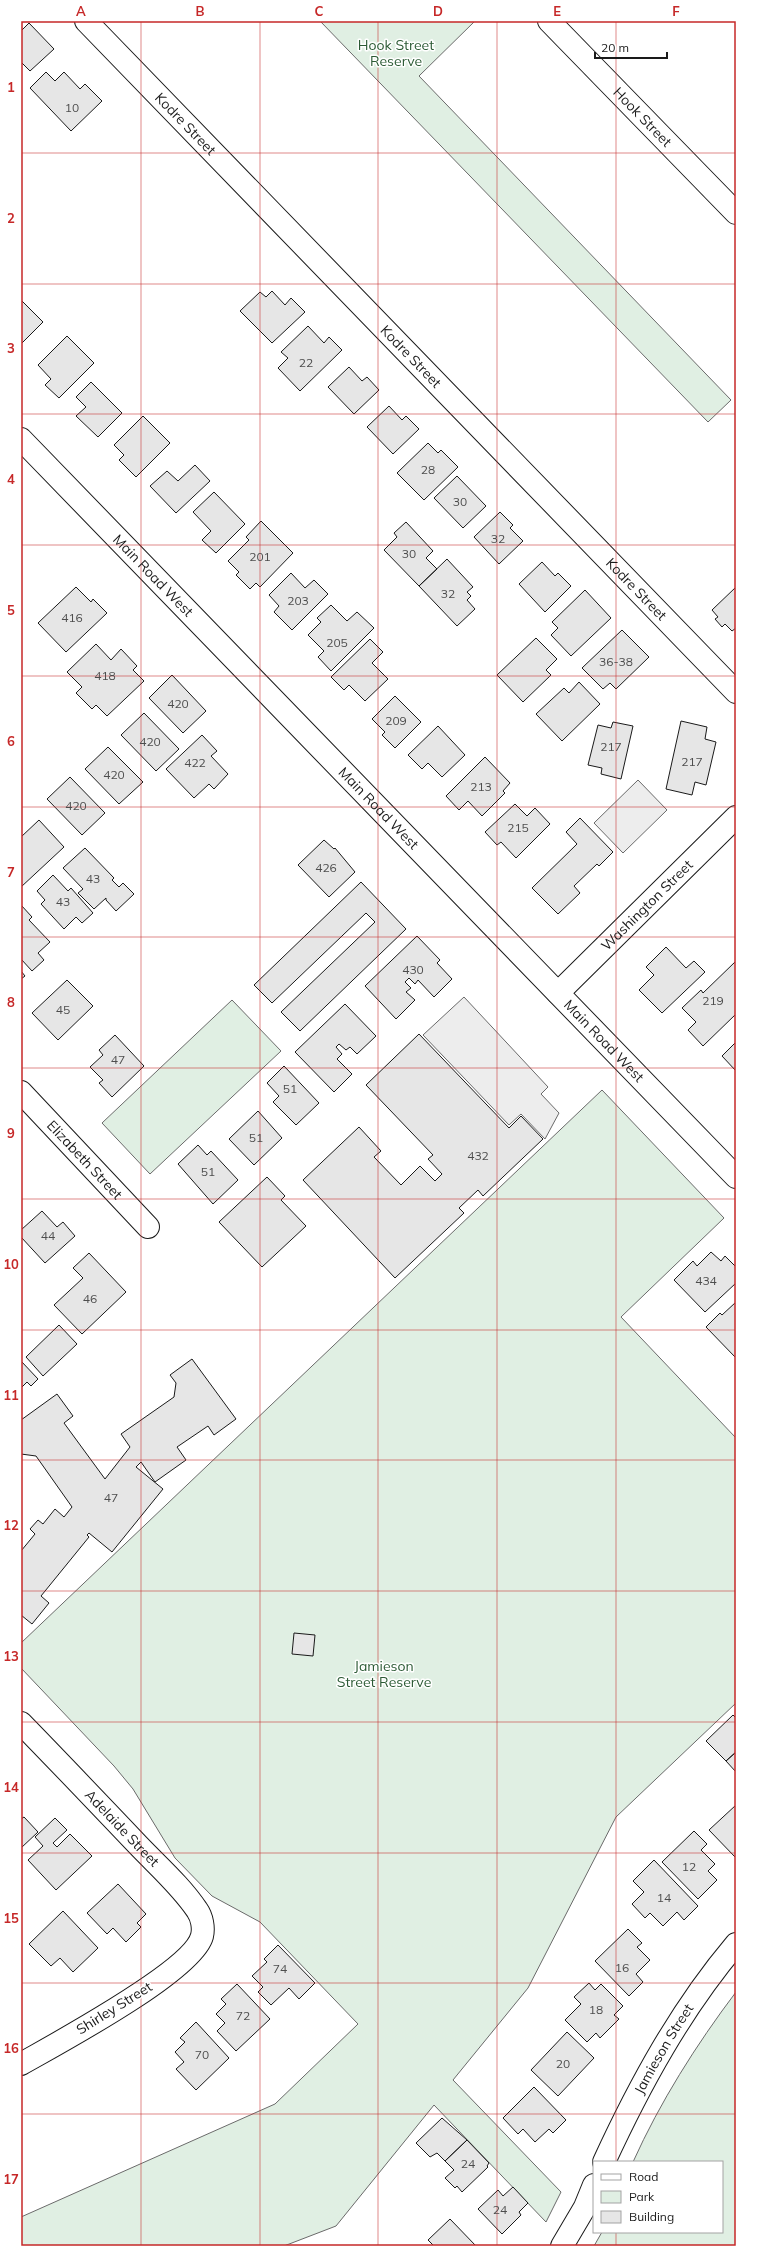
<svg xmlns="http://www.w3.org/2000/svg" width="757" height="2267" viewBox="0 0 757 2267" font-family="Mulish,sans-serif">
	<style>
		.green { fill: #e0efe3; stroke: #6a6a6a }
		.parking { fill: #ededed; stroke: #6a6a6a }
		.building { fill: #e6e6e6; stroke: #1a1a1a }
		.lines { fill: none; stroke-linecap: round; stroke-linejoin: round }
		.minor-casing { stroke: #1a1a1a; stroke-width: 24 }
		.tertiary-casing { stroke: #1a1a1a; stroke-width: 24 }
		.secondary-casing { stroke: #1a1a1a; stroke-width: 24 }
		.minor { stroke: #fff; stroke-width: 22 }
		.tertiary { stroke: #fff; stroke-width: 22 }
		.secondary { stroke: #fff; stroke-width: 22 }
		.grid { fill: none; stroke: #c62828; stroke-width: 1; stroke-opacity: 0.55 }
		.labels { text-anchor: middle; stroke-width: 3; stroke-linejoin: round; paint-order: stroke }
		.number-label { font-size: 12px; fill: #4d4d4d }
		.park-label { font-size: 14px; fill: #2b5a34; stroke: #fff }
		.street-label { font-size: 14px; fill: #1a1a1a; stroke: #fff }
		.neatline { fill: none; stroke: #c62828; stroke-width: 1.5 }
		.grid-label { font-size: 13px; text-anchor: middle; font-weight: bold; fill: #c62828 }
	</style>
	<rect width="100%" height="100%" fill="#fff"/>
	<path class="green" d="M320,21h155l-56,55 312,324 -23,22z
		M232,1000l49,51 -131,123 -48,-51z
		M602,1090l122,128 -103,99 115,121v265l-120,114 -88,171 -75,92 108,112 -15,30 -112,-117 -98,121 -52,20h-263v-29l254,-113 83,-80 -98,-102 -48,-26 -37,-38 -42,-69 -19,-23 -93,-98v-25z
		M736,1992v254h-142l8,-14h120v-70h-89c27,-60 63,-117 103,-170z"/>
	<path class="parking" d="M638,780l29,30 -44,43 -29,-30z
		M464,997l84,90 -7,7 18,19 -14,26 -24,-25 -12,11 -86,-90z"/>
	<path class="building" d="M29,23l25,26 -24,22 -9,-9v-31z
		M46,72l9,9 9,-9 16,17 5,-5 17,17 -31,30 -41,-43z
		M272,291l13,14 6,-7 14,14 -33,31 -32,-32 20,-19 6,5z
		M21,300l22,22 -22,22z
		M308,326l16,17 5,-6 13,13 -42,41 -22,-23 10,-10 -7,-6z
		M67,336l27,27 -35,35 -14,-13 6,-6 -13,-14z
		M349,367l13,14 5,-4 12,13 -25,24 -26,-27z
		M91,382l31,31 -24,24 -22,-21 10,-9 -10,-10z
		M389,406l13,14 4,-4 13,13 -26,25 -26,-27z
		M143,416l27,27 -34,34 -17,-17 5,-5 -10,-10z
		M428,443l10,10 3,-3 17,17 -34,33 -27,-27z
		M195,465l15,16 -34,32 -26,-27 17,-15 11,10z
		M457,476l29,30 -23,22 -29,-30z
		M214,492l31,32 -29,29 -14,-13 9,-9 -18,-19z
		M500,512l13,13 -3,3 13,13 -24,23 -25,-27z
		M261,521l32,32 -33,34 -4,-4 -6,6 -14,-14 3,-3 -11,-11 21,-21 -3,-3z
		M406,522l27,29 -7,7 11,11 -18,17 -35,-36 13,-13 -3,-4z
		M447,559l26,28 -6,5 4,4 -4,4 8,9 -18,17 -38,-40z
		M542,562l13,14 3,-3 13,13 -26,26 -26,-28z
		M291,573l14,15 9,-8 14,14 -36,36 -18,-18 5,-6 -10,-11z
		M76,587l15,15 2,-3 14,14 -41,39 -28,-29z
		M736,587v41l-4,3 -7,-7 -3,3 -7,-8 3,-2 -6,-7z
		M585,590l26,28 -40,38 -20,-21 7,-7 -6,-6z
		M331,605l16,16 10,-9 17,16 -43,43 -13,-14 6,-6 -16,-16 13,-13 -4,-4z
		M622,630l27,27 -33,32 -6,-6 -7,6 -21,-21z
		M536,638l21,21 -11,11 5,5 -28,27 -26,-27z
		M370,639l13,13 -11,11 16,16 -23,22 -16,-16 -5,5 -13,-13z
		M96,644l15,16 10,-11 16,17 -4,4 11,11 -37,35 -11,-11 -4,4 -16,-16 6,-6 -15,-15z
		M172,675l34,36 -23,22 -34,-35z
		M579,682l21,22 -38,37 -26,-27 28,-26 5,5z
		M395,696l26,26 -26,26 -13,-13 3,-3 -13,-13z
		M144,713l35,36 -23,22 -35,-36z
		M681,721l26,6 -2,12 11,3 -10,43 -11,-3 -3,13 -26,-6z
		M613,722l20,4 -12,53 -20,-5 1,-6 -14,-3 10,-40 13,3z
		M438,726l27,29 -23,22 -14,-14 -6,6 -14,-14z
		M202,735l15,16 -6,5 17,18 -14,15 -5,-5 -15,14 -28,-29z
		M108,747l35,35 -24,22 -34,-35z
		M485,757l25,26 -7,8 2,2 -23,23 -14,-15 -9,9 -13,-14z
		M70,777l35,36 -23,22 -35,-36z
		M515,804l12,12 8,-8 15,16 -34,34 -15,-16 -4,3 -12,-13z
		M580,818l33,34 -14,14 -2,-2 -23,22 6,7 -22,21 -26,-26 45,-44 -11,-12z
		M39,820l25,27 -43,40v-50z
		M324,840l10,9 1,-1 20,24 -26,25 -31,-32z
		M85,848l29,30 -2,2 7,7 4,-4 11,11 -18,17 -10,-11v-2l-12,11 -16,-16 5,-4 -20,-21z
		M53,875l15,16 3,-3 22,25 -11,10 -6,-6 -12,12 -23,-25 4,-4 -8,-9z
		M361,882l45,47 -106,102 -19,-19 94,-90 -9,-9 -94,90 -18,-18z
		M21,905l11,12 -3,3 21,22 -12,11 6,7 -12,11 -11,-12z
		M417,936l23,24 -3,3 15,16 -18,18 -16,-17 -3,4 -6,-6 -4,4 6,6 -5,4 9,8 -19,19 -31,-33z
		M666,947l20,21 8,-7 11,11 -43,41 -23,-23 15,-15 -8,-8z
		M736,961v53l-33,32 -15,-16 8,-8 -14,-14 19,-18 2,3z
		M21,971l4,5 -4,3z
		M67,980l26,26 -35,34 -26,-27z
		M345,1004l31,32 -19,18 -7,-7 -4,3 -7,-6 -3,3 6,7 -5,5 15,15 -18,18 -39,-40z
		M419,1034l90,94 12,-12 22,23 -60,57 -5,-6 -19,18 5,5 -69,65 -92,-98 56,-53 22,24 -7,6 27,28 19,-19 15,15 7,-7 -14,-15 5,-4 -67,-70z
		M115,1035l29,31 -32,31 -13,-14 4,-3 -13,-13 13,-12 -4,-5z
		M736,1042v29l-14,-15z
		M284,1066l35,37 -23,22 -23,-23 6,-6 -12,-13z
		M258,1111l24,27 -28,27 -25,-26z
		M198,1145l9,10 4,-4 27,29 -25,24 -35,-40z
		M267,1177l18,19 -4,4 25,26 -44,41 -43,-45z
		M42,1211l15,16 6,-5 12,14 -30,27 -24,-26v-7z
		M711,1252l10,9 4,-5 11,11v16l-31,29 -31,-32 19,-19 4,5z
		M89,1253l37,39 -44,42 -28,-29 29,-27 -10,-10z
		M736,1302v56l-30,-31 14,-14 2,2z
		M59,1325l18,19 -34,32 -17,-19z
		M192,1359l44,60 -22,16 -6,-9 -31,21 9,13 -31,22 -14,-20 -5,5 27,22 -51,63 -23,-19 -2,2 2,2 -48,59 8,7 -17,21 -11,-9v-64l14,-17 -5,-5 8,-9 5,4 12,-15 9,8 8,-10 -36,-51 -15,-2v-34l36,-26 16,22 -9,7 41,56 25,-32 -9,-13 53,-37 2,-14 -6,-8z
		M21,1361l17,18 -7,7 -4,-4 -6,6z
		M294,1633l21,2 -2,21 -21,-2z
		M733,1715l3,3v34l-10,9 -20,-20z
		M736,1752v20l-10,-11z
		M736,1805v53l-27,-28z
		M24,1817l14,15 -17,16v-29z
		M55,1818l12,12 -14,13 4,4 13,-13 22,22 -36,34 -28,-30 15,-14 -8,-9z
		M694,1831l13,13 -6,6 14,14 -7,7 9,9 -19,19 -36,-37z
		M654,1860l44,46 -14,14 -7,-8 -14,14 -13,-13 -5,5 -13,-14 12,-12 -11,-11z
		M118,1884l28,30 -9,9 4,4 -15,15 -13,-14 -6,6 -20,-21z
		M63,1911l35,37 -25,24 -13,-14 -9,8 -22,-22z
		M628,1929l14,14 -5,4 13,13 -14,14 7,8 -14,14 -34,-35z
		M278,1945l37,38 -16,16 -10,-11 -18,17 -13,-13 5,-5 -11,-11 15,-14 -3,-3z
		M589,1983l6,7 6,-6 22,22 -9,9 5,4 -19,19 -4,-5 -9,9 -22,-22 16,-16 -7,-7z
		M237,1984l33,35 -34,32 -19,-20 8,-8 -9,-9 10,-10 -5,-5z
		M196,2022l33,36 -33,32 -20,-21 8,-7 -9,-10 10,-10 -5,-4z
		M567,2032l27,26 -36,38 -27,-26z
		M534,2087l32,33 -13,13 -4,-4 -14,13 -12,-13 -5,5 -15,-16z
		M442,2118l25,22 -22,21 -8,-8 -7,4 -14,-14z
		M467,2140l22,23 -2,3 1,1 -26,25 -5,-6 -2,2 -10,-10 9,-8 -9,-9z
		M513,2187l15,16 -9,9 2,3 -19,19 -24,-25 20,-19 5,6z
		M450,2219l26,27h-42l-6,-6z"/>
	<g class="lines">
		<g class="minor-casing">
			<g id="minor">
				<path id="s1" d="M86,21l650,671"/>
				<path id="s2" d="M549,21l187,192"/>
				<path id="s3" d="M558,993l178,-176"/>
				<path id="s4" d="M21,1092l127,135"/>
				<path id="s5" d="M21,1723c39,40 78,81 117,122 20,21 43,41 59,65 5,7 7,18 5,26 -9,35 -146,108 -181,128"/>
			</g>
		</g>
		<g class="tertiary-casing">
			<g id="tertiary">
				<path id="s6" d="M604,2162c36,-78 77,-153 132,-218"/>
				<path d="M562,2246l23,-39 9,-22"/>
			</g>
		</g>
		<g class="secondary-casing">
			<g id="secondary">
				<path id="s7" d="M21,439l715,738"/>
			</g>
		</g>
		<use href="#minor" class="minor"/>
		<use href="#tertiary" class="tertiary"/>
		<use href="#secondary" class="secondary"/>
	</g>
	<path class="grid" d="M141,21v2225M260,21v2225M378,21v2225M497,21v2225M616,21v2141M21,153h715M21,284h715M21,414h715M21,545h715M21,676h715M21,807h715M21,937h715M21,1068h715M21,1199h715M21,1330h715M21,1460h715M21,1591h715M21,1722h715M21,1853h715M21,1983h715M21,2114h715M616,2232v14"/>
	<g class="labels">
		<g class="number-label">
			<text x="72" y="112">10</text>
			<text x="306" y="367">22</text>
			<text x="428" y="474">28</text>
			<text x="460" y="506">30</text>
			<text x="498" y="543">32</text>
			<text x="409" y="558">30</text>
			<text x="260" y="561">201</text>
			<text x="448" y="598">32</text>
			<text x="298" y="605">203</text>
			<text x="72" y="622">416</text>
			<text x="337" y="647">205</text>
			<text x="616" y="666">36-38</text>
			<text x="105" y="680">418</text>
			<text x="178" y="708">420</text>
			<text x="396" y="725">209</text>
			<text x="150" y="746">420</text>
			<text x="611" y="751">217</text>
			<text x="692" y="766">217</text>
			<text x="195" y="767">422</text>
			<text x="114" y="779">420</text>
			<text x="481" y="791">213</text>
			<text x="76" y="810">420</text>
			<text x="518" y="832">215</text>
			<text x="326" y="872">426</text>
			<text x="93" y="883">43</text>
			<text x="63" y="906">43</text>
			<text x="413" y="974">430</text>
			<text x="713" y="1005">219</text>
			<text x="63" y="1014">45</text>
			<text x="118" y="1064">47</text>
			<text x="290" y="1093">51</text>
			<text x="256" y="1142">51</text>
			<text x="478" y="1160">432</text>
			<text x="208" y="1176">51</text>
			<text x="48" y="1240">44</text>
			<text x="706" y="1285">434</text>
			<text x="90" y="1303">46</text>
			<text x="111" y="1502">47</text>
			<text x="689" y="1871">12</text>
			<text x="664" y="1902">14</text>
			<text x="622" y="1972">16</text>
			<text x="280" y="1973">74</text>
			<text x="596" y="2014">18</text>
			<text x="243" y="2020">72</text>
			<text x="202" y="2059">70</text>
			<text x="563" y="2068">20</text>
			<text x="468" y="2168">24</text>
			<text x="500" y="2214">24</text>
		</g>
		<g class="park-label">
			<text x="396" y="50">Hook Street<tspan x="396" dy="16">Reserve</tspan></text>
			<text x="384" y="1671">Jamieson<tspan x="384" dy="16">Street Reserve</tspan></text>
		</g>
		<g class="street-label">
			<text dy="5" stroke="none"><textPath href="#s2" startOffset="134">Hook Street</textPath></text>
			<text dy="5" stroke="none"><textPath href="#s1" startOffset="143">Kodre Street</textPath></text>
			<text dy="5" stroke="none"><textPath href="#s1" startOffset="467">Kodre Street</textPath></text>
			<text dy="5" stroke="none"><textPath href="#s7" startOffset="190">Main Road West</textPath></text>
			<text dy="5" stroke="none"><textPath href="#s1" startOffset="791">Kodre Street</textPath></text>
			<text dy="5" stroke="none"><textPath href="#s7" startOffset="514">Main Road West</textPath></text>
			<text dy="5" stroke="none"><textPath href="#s3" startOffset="125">Washington Street</textPath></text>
			<text dy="5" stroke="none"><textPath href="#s7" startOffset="838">Main Road West</textPath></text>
			<text dy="5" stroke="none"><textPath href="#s4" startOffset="93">Elizabeth Street</textPath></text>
			<text dy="5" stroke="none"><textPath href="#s5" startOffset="146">Adelaide Street</textPath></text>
			<text transform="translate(114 2008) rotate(-32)" y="5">Shirley Street</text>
			<text dy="5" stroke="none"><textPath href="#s6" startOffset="128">Jamieson Street</textPath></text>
		</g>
	</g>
	<rect width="757" height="2267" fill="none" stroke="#ffffff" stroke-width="44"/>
	<rect x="593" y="2161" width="130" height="72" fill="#ffffff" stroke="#a3a3a3"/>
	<rect x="601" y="2174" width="20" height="6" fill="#ffffff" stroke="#a3a3a3"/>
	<text x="629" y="2181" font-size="12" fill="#1a1a1a">Road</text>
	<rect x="601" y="2191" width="20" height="12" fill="#e0efe3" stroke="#a3a3a3"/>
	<text x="629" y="2201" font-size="12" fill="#1a1a1a">Park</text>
	<rect x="601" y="2211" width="20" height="12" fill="#e6e6e6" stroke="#a3a3a3"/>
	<text x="629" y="2221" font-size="12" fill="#1a1a1a">Building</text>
	<path d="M595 52v6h72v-6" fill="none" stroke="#1a1a1a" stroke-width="2"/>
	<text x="601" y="52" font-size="12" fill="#1a1a1a" stroke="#ffffff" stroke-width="3" paint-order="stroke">20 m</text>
	<rect x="22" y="22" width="713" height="2223" class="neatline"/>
	<g class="grid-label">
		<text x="81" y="16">A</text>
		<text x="200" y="16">B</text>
		<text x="319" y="16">C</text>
		<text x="438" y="16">D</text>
		<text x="557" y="16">E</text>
		<text x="676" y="16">F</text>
		<text x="11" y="92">1</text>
		<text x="11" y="223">2</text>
		<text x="11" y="353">3</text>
		<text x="11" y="484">4</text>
		<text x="11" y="615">5</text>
		<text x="11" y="746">6</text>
		<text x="11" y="877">7</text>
		<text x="11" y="1007">8</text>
		<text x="11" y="1138">9</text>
		<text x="11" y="1269">10</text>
		<text x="11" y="1400">11</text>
		<text x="11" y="1530">12</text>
		<text x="11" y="1661">13</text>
		<text x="11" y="1792">14</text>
		<text x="11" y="1923">15</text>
		<text x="11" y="2053">16</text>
		<text x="11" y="2184">17</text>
	</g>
</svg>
